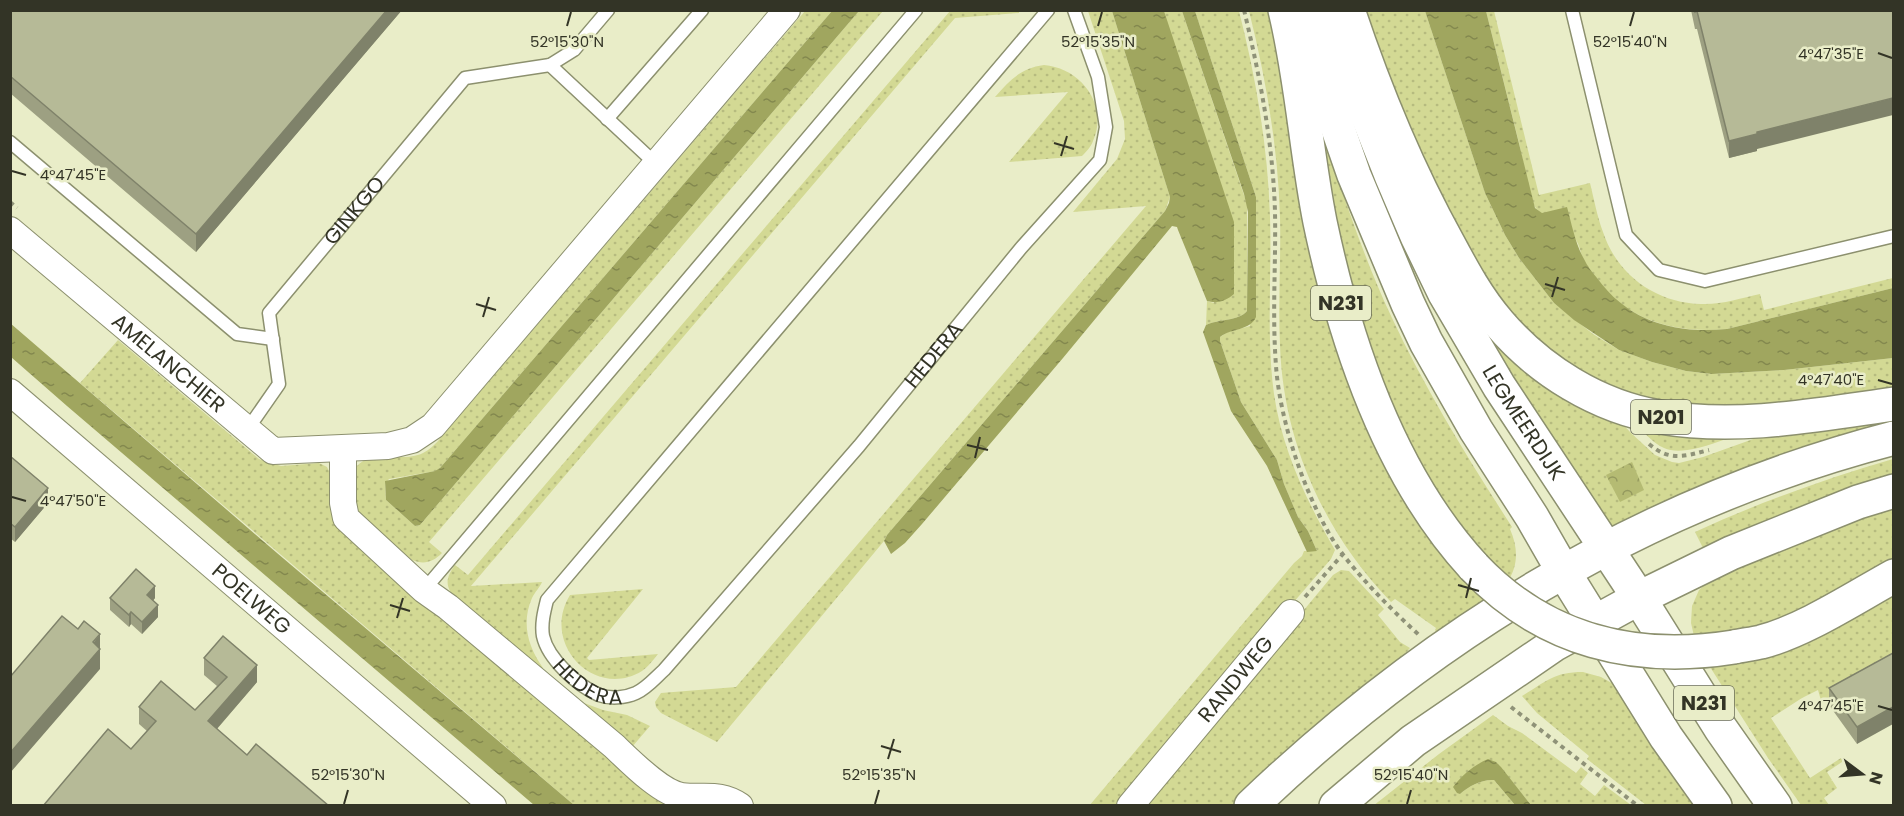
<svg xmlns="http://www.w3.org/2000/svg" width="1904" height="816" viewBox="0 0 1904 816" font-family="Poppins,sans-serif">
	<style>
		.grass { fill: url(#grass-dots) }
		.forest { fill: url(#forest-crowns) }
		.water { fill: url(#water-ripples) }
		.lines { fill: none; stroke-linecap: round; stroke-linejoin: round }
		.lane-casing { stroke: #8c906e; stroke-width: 15 }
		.street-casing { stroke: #8c906e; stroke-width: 28 }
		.primary-casing { stroke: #8c906e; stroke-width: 36 }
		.highway-casing { stroke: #8c906e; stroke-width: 36 }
		.path { stroke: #8f9278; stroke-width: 4; stroke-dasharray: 4.5 4.5; stroke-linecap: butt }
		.lane { stroke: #fff; stroke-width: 12 }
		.street { stroke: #fff; stroke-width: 26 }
		.primary { stroke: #fff; stroke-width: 33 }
		.highway { stroke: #fff; stroke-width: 33 }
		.highway-bridge-casing { stroke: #8c906e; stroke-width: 36; stroke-linecap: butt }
		.highway-bridge { stroke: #fff; stroke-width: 33 }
		.wall { fill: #9da082 }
		.shaded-wall { fill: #7f826a }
		.building { fill: #b6ba97; stroke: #7f826a; stroke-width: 1.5 }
		.ticks { fill: none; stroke: #333426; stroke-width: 2 }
		.labels { text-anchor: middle; stroke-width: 5; stroke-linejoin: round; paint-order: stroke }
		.shield { fill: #e9edc8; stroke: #6a6c57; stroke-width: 1.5 }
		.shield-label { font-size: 20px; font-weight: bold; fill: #333426 }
		.street-label { font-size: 21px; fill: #333426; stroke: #e9edc8 }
		.ticks-label { font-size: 15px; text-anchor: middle; fill: #333426; stroke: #e9edc8; stroke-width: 5; stroke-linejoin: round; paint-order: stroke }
	</style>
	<defs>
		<pattern id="grass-dots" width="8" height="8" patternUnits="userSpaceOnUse" patternTransform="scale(1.5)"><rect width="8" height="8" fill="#d3d994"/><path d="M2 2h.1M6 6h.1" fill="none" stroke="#b6bb7f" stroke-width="1.8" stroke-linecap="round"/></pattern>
		<pattern id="forest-crowns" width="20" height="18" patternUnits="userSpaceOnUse" patternTransform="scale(1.5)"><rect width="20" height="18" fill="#b5bb73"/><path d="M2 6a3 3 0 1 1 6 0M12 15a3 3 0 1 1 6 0" fill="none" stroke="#94995e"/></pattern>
		<pattern id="water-ripples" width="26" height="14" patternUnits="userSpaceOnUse" patternTransform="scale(1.5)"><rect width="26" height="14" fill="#a0a65f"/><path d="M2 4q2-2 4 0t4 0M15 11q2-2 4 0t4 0" fill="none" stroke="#83884e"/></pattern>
	</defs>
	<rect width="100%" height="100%" fill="#e9edc8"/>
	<path class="grass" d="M805,11h27l-392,457 -4,3 -47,8 -4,5 1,16 29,26 5,-1 439,-514h24l-454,531 13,11c-9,9 -18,12 -30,7l-53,-46 -2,-4 -2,-31 2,-13c16,-17 46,-3 66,-13 6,-3 11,-8 15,-12z
		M950,11h69v2l-64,5 -484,568 71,-4c-2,5 -7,10 -10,16 -11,25 -4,49 11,70l-2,2 -89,-76c-8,-11 -4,-19 3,-29l13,10z
		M1088,11h24l58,186 -5,14 -278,324 -3,6 -167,201 -56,-29 -5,-6 -1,-5 6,-9 75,-6 410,-481 -73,6 44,-53 8,-20 -1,-18z
		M1164,11h18l65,193v107c-8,10 -28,8 -41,14l1,-24 7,2z
		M1195,11h44c17,67 29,136 31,206 2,59 -4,118 4,177 8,56 33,108 61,156l-4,9 -213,246 -29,1 205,-243 8,-7 2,-5h13l-9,-20 -10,-14 -14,-33 -7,-24 -36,-58 -21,-61v-4l8,-5 22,-6 6,-129z
		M1249,11h31l52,284 127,243 -94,-183 -57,-268c26,78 49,157 84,231 34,73 77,142 120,209l-2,2c25,57 -34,80 -73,104l-2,-3 1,-2 -41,-29 -4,3c-67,-69 -108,-161 -111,-257 -2,-43 1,-85 0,-128 -2,-70 -14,-138 -31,-206z
		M1358,11h67l60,182 20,42 14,23 35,45 39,31 26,16 33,12 34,9 26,3 72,-4 109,-12v39l-61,9 -180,2 -116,-59 -82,-101z
		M1486,11h8l45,184 51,-12c4,16 7,33 13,49 14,43 53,71 98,72 20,1 40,-6 59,-10l4,16 129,-32v10l-166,41c-59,6 -112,-13 -143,-68 -3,-6 -4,-15 -8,-21 -8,-10 -38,-25 -42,-35 -7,-19 -10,-41 -15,-62 -11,-44 -22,-88 -33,-132z
		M1044,65c37,3 65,40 49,76 -2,6 -7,11 -11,15l-73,6 59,-70 -73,5c15,-17 26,-29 49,-32z
		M1462,293l147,117 23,24 23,21 17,7 7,1 24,-6 92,-33 98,-14v12l-281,108 -121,-185z
		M118,340l141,119 22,7 38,-3 8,4 5,10 2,40 112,102 200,171 26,15h-98l-494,-422z
		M1632,420l119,9c-21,8 -65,29 -87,19 -12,-5 -23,-19 -32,-28z
		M1893,459v18l-189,73 -9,-18c65,-30 130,-53 198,-73z
		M1893,502v65l-162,94 162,-75v71l-58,37 -13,10 -4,-14 -16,8 -31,20 39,60 31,-20 1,1v3l-15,10 10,16 -13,10 5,7h-28l-33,-47 -72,-113 -5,-22 1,-17 7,-16 14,-13z
		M1341,570l8,1 35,38 -6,6 22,27 10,6 -15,17 -94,76 -69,64 -91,1 192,-231z
		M643,589l-56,69 2,2 69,-6c-5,6 -10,13 -16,17 -47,29 -102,-27 -72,-76z
		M1583,672l18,5 16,9 87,119h-58l-59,-46 2,-3 -52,-43 -15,-17c24,-14 31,-24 61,-24z
		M584,703l19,7 24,5 23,11 -18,21 -46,-38 2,-3z
		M1493,715l15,11 14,7 54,40 5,-6 7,6 -8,11 15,12 9,-11 27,20h-100l-35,-43 -29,11 -11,11 4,10c9,-8 22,-15 34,-14l21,25 -142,1 66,-52z"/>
	<path class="forest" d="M1632,462l12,28 -24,12 -14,-27z"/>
	<path class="water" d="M832,11h27l-439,514 -5,1 -29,-26 -1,-19 50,-10 5,-3z
		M1112,11h52l70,211v72c-8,7 -17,10 -27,7l-29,-71 -1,-3 -5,-1 -109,132 -141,166 -17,19 -14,11 -7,-13 3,-6 278,-324 4,-8 1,-6z
		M1182,11h13l61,186v120c-6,14 -25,11 -36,20v4l21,61 36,58 7,24 14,33 10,14 9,20 -10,1 -40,-86 -36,-55 -28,-79 3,-7c13,-6 33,-4 41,-14l1,-99 -4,-18z
		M1425,11h61l49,197 7,5 25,-6c5,18 8,36 17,52 3,7 8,13 13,19 32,44 78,56 130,51l166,-41v70l-109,12 -72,4 -26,-3 -34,-9 -33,-12 -45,-30 -20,-17 -35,-45 -14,-23 -20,-42z
		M10,323l267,230 297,252h-40l-467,-399 -56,-49z
		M1488,759l8,3 5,5 30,38h-16l-21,-25c-12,-1 -25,6 -34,14l-3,-1 -4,-6c9,-12 21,-22 35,-28z"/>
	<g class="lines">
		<g class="lane-casing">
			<g id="lane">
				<path id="s1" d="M1048,10l-501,590c-3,12 -6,24 -4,36 5,23 35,50 56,59 11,4 26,3 37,-2 11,-5 19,-15 28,-23l195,-224 162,-198 79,-88 6,-33 -8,-50 -24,-67"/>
				<path d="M1572,10l54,225 33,35 46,11 189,-45"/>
				<path d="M550,65l106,99"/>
				<path d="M607,119l95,-109"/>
				<path d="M10,142l227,192 36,5"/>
				<path id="s2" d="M247,430l32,-46 -10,-71 196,-235 85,-13 24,-15 34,-40"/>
				<path d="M424,590l492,-580"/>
			</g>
		</g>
		<g class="street-casing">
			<g id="street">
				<path id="s3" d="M10,230l263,221 115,-5 24,-6 21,-14 354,-416"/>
				<path id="s4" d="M10,392l483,414"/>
				<path d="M343,449v54l3,15 78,72 24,17 166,139c16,15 47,47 68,50 22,3 37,-4 58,10"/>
				<path id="s5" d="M1130,806l161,-193"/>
			</g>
		</g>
		<g class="primary-casing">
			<g id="primary">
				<path d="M1303,10l34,116 17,49 54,129 18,38 50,88 56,87 31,54 103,166 49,69"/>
				<path id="s6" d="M1329,10l14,44 48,121 26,61 28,58 54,92 140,212 82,131 54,77"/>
			</g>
		</g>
		<g class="highway-casing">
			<path id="highway" d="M1285,10c17,70 21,142 35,212 25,119 70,254 154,345
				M1348,10c27,81 59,159 100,233 15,28 30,56 51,80 40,47 99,84 161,94 78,13 156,-2 234,-13
				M1734,647c9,-2 18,-3 27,-5 43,-11 93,-44 133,-66
				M1251,806c183,-175 396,-304 643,-368
				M1336,806l77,-65 142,-97 84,-46 92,-45 127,-51 36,-11"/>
		</g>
		<path class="path" d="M1244,10c16,67 29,133 31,202 1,51 -3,102 1,154 4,58 33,144 68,190 23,29 48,54 75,79
			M10,202l7,6
			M1649,444c21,18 36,12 60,6
			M1305,597l38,-43
			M1511,707l127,99"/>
		<use href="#lane" class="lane"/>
		<use href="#street" class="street"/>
		<use href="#primary" class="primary"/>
		<use href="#highway" class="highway"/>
		<g class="highway-bridge-casing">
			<path id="highway-bridge" d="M1474,567c70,74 161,96 260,80"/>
		</g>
		<use href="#highway-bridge" class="highway-bridge"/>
	</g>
	<path class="wall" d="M10,10h392l-206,242 -186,-159z
		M1691,10h202l-136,139v2l-28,7 -32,-129h-2z
		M10,456l38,47 -33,39 -5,-4z
		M110,598h45l-2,3 5,16 -16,17 -11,-10 -2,3 -19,-17z
		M1893,653l-36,91 -28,-39v-17z
		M204,658l53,24 -40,47 30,26 82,51 -198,-57 16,-18 -8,-7v-17l56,3 22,-24 -13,-11z"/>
	<path class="shaded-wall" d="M387,10h15l-206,242v-18z
		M1893,98v17l-136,34v2l-28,7v-17l28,-9z
		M48,488v15l-33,39v-15z
		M155,586v12l-8,9v-12z
		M158,605v12l-16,17v-12z
		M131,612v12l-2,3v-12z
		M100,634v35l-90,104v-20z
		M257,665v17l-49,57v-18z
		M1893,707v17l-36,20v-17z"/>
	<path class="building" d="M10,10h377l-191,224 -186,-158z
		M1695,10h198v88l-136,34v2l-28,7 -32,-130 -2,1z
		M10,456l38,32 -33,39 -5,-4z
		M136,569l19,17 -8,9 11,10 -16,17 -11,-10 -2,3 -19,-17z
		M62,616l16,13 6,-8 16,13 -7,8 7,7 -90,104v-76z
		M223,636l34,29 -49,56 39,34 9,-11 73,62h-286l65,-77 23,20 25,-28 -17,-14 22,-26 34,29 32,-33 -23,-19z
		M1893,653v54l-36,20 -28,-39z"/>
	<path class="ticks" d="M567,26l4,-14M1098,26l4,-14M1630,26l4,-14M1878,53l14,5M1054,143l20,6M1061,156l6,-20M12,171l14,4M1545,284l20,6M1552,297l6,-20M476,304l20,6M483,317l6,-20M1878,380l14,4M967,445l21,5M975,458l5,-21M12,497l14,4M1458,585l21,6M1466,598l5,-20M390,605l20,6M397,618l6,-20M1878,706l14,4M881,746l20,6M888,759l6,-20M344,804l4,-14M875,804l4,-14M1407,804l4,-14"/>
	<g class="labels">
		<g class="shield">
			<rect x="1311" y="286" width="60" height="34" rx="4.5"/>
			<rect x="1631" y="400" width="60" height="34" rx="4.5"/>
			<rect x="1674" y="686" width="60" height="34" rx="4.5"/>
		</g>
		<g class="shield-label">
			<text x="1341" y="310">N231</text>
			<text x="1661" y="424">N201</text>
			<text x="1704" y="710">N231</text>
		</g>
		<g class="street-label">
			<text dy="7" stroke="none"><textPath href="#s2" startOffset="261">GINKGO</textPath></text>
			<text dy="7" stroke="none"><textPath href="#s1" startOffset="1383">HEDERA</textPath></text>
			<text dy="7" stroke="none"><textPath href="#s3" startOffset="207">AMELANCHIER</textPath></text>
			<text dy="7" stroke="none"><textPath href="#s6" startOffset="458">LEGMEERDIJK</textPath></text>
			<text dy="7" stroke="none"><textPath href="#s4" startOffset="318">POELWEG</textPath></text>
			<text dy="7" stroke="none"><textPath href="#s1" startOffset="879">HEDERA</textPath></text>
			<text dy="7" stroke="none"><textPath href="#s5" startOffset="165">RANDWEG</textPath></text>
		</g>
	</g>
	<g class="ticks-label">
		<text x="567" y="47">52°15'30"N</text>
		<text x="1098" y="47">52°15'35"N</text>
		<text x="1630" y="47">52°15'40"N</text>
		<text x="1831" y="59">4°47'35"E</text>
		<text x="73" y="180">4°47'45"E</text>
		<text x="1831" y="385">4°47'40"E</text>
		<text x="73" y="506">4°47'50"E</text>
		<text x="1831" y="711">4°47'45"E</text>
		<text x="348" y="780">52°15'30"N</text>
		<text x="879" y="780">52°15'35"N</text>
		<text x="1411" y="780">52°15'40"N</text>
	</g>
	<rect width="1904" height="816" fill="none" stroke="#333426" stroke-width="24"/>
	<g transform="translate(1862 774) rotate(106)" stroke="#e9edc8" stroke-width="4.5" paint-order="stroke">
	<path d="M0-4.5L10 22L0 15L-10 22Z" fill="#333426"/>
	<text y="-9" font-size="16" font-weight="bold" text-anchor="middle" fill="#333426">N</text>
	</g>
</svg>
